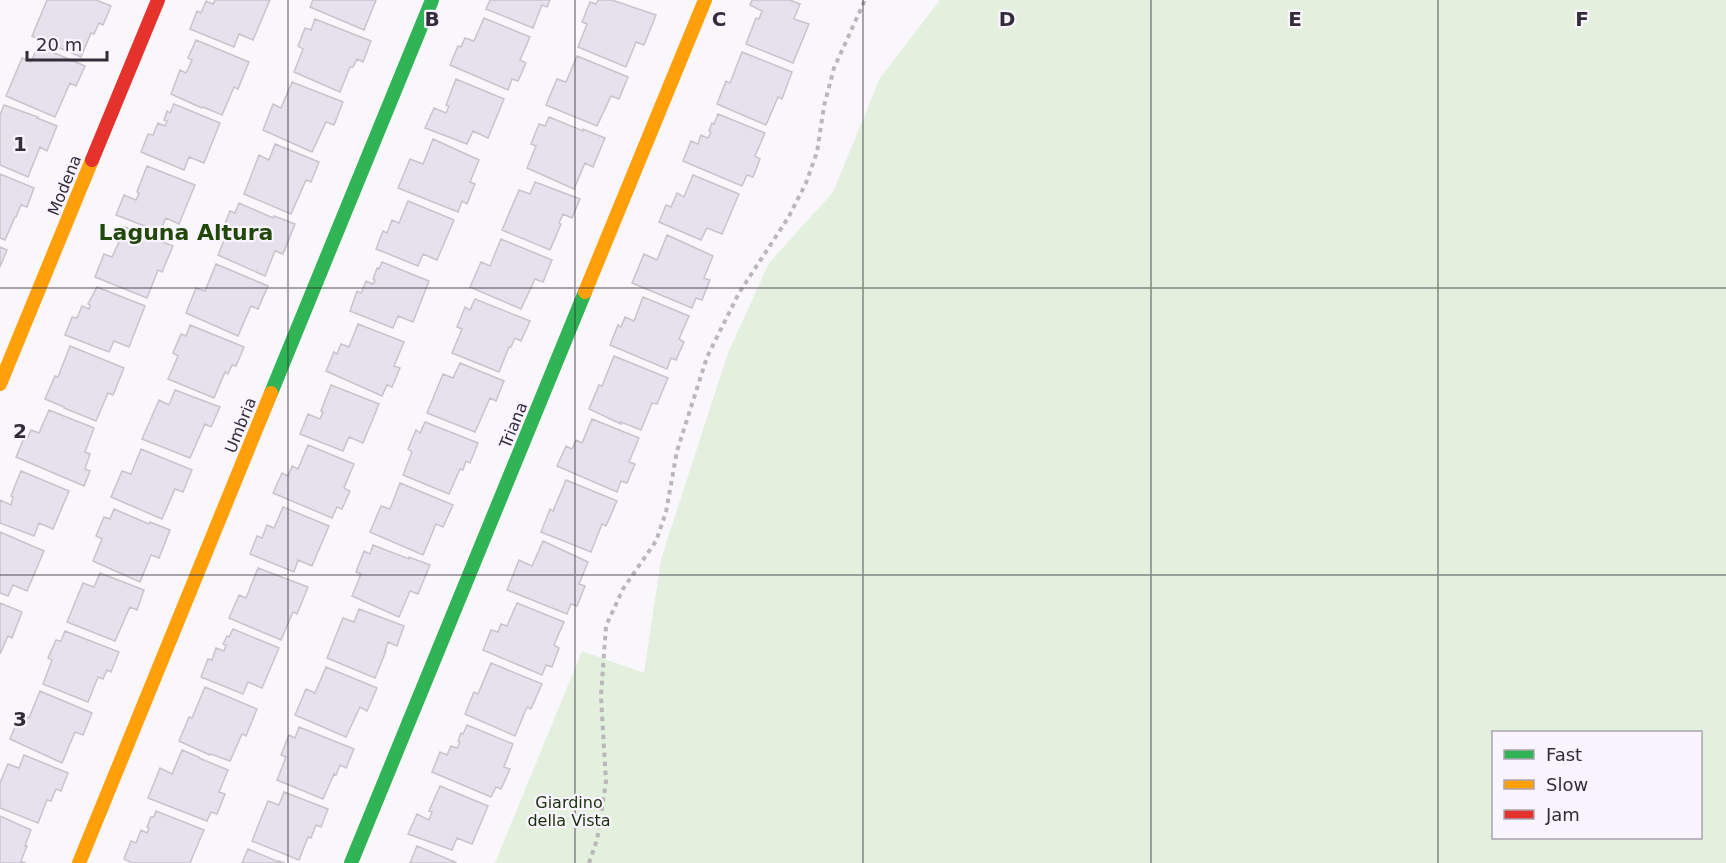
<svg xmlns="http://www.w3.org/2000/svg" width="1726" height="863" viewBox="0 0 1726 863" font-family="'DejaVu Sans',sans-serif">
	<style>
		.green { fill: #e2f0dd; fill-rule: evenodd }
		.building { fill: #e6e1ec; stroke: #c7c4cb; stroke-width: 1.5 }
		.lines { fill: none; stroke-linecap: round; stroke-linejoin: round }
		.path { stroke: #b9b7bc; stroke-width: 4; stroke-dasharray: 4.5 4.5; stroke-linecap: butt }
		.fast { stroke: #30b455; stroke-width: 14 }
		.slow { stroke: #ff9f0a; stroke-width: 14 }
		.jam { stroke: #e5322d; stroke-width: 14 }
		.grid { fill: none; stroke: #322d38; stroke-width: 1.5; stroke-opacity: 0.55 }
		.labels { text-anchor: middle; stroke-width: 4.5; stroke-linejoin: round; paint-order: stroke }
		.street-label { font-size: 16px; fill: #322d38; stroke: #f9f4ff }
		.park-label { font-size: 16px; fill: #173108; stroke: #f9f4ff }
		.district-label { font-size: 22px; font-weight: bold; fill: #204808; stroke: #f9f4ff }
		.grid-label { font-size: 20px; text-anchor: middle; font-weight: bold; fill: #322d38; stroke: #f9f4ff; stroke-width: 4.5; stroke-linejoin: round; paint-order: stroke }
	</style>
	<rect width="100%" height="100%" fill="#f9f7fc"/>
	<path class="green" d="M940,0h786v863h-1231l87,-212 62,22 17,-114 67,-206 41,-90 64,-71 47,-114zM1494,732h206v106h-206z"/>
	<path class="building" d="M47,0h49l15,6 -8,19 -4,-2 -5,11 -3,-1 -10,24 -49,-21z
		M215,0h55l-17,40 -14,-6 -5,13 -44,-18 7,-18 4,2 5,-12 7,3z
		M313,0h63l-12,30 -54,-23z
		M490,0h60l-3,7 -5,-2 -9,23 -47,-19z
		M598,0h14l44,15 -12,30 -8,-3 -10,25 -48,-20 9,-23 -5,-2 8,-20 6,2z
		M752,0h38l10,4 -6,15 15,5 -16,39 -47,-19 10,-26 3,1 3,-8 -12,-6z
		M484,18l46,19 -10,23 6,3 -8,18 -6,-2 -4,11 -58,-25 8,-19 3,1 4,-9 9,3z
		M315,19l56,22 -8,21 -6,-3 -4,8h-3l-10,25 -46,-20 9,-23 -5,-3 7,-18 6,2z
		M196,40l53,22 -11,27 -4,-2 -12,28 -19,-8 -1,1 -31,-14 9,-24 6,3 6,-13 -4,-2z
		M38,46l47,20 -9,20 -6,-3 -15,34 -49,-21 16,-38 9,4z
		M742,52l50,20 -10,27 -4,-2 -12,28 -49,-21 9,-23 4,2z
		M577,56l51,21 -9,22 -8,-3 -14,30 -51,-21 11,-26 9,3z
		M456,79l48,20 -16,39 -15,-7 -6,13 -42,-16 9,-20 12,5 3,-7 -3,-1z
		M292,82l51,20 -9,23 -8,-3 -14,30 -49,-22 10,-26 8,4z
		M174,104l46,19 -16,40 -15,-6 -5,13 -43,-18 7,-18 5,1 5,-12 7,3 2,-5 -3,-1 3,-9 3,2z
		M4,105l34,12 -1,1 20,8 -10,25 -7,-4 -12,30 -28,-12v-50z
		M718,114l47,19 -10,23 5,3 -7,18 -6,-2 -5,11 -59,-25 8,-20 7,3 3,-9 7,3 3,-6 -2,-1 3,-8 2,1z
		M549,117l34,14v-2l22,9 -12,29 -8,-4 -11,26 -47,-21 9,-22 -5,-2 8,-20 6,2z
		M433,139l46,21 -9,22 5,2 -8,20 -5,-3 -4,11 -60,-24 12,-29 13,5z
		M275,144l44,18 -8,20 -5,-2 -15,34 -47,-20 15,-39 10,5z
		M147,166l48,19 -16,39 -13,-6 -6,14 -44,-17 8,-20 12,5 3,-7 -2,-1z
		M0,174l34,14 -7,19 -6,-2 -5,12h-1l-10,23 -5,-2z
		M693,175l46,19 -17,40 -15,-6 -6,12 -42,-18 7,-17 5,2 6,-14 7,4z
		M535,182l45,17 -8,19 -9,-4 -4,9 2,1 -11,26 -48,-20 17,-40 11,4z
		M408,201l46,19 -17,40 -14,-6 -5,12 -42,-17 7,-18 4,2 5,-13 7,3z
		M239,203l34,15 1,-2 21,8 -12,30 -8,-3 -10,25 -47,-21 9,-22 -5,-2 8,-20 5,2z
		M125,227l48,19 -11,26 -4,-2 -11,28 -52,-21 9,-23 8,3 7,-15 -3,-1 3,-8 3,1z
		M667,235l46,21 -9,22 6,2 -8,20 -6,-2 -4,10 -60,-25 12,-29 13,6z
		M501,239l51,21 -9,22 -8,-3 -14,30 -51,-22 11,-25 9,4z
		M0,247l7,3 -7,17z
		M382,262l47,19 -16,41 -15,-6 -5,12 -43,-17 7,-20 4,2 5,-12 7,3 2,-4 -2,-1 4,-11 2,1z
		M216,264l52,22 -10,23 -7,-3 -13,30 -52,-23 10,-25 9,3z
		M97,287l48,19 -16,41 -15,-6 -5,11 -44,-17 7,-18 5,1 5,-12 7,3 1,-4 -2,-1z
		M643,297l46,19 -10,23 5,3 -8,18 -5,-2 -4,11 -57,-24 8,-20 3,2 4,-10 9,4z
		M475,299l55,22 -9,20 -6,-3 -4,9h-2l-10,25 -47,-19 10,-24 -5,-2 8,-20 5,3z
		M358,324l46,18 -10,24 6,2 -8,19 -5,-2 -5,11 -56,-25 8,-19 3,2 4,-10 8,3z
		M190,325l54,22 -8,19 -4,-1 -4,9 -3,-2 -11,26 -46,-19 10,-23 -5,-3 8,-19 5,2z
		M70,346l54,22 -11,27 -5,-2 -12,28 -32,-13v-1l-19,-8 10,-23 3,1z
		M614,356l54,22 -11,26 -5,-1 -11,27 -20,-8v2l-32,-15 10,-24 3,1z
		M460,363l44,18 -8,20 -6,-3 -15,34 -48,-19 16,-39 10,4z
		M331,385l48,19 -16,39 -14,-6 -6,14 -43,-17 8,-20 12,5 3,-7 -2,-1z
		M175,390l45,17 -9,20 -6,-3 -15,34 -48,-19 17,-39 10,5z
		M49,410l45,18 -9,24 5,2 -5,15 5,2 -6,15 -68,-29 8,-19 3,1 4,-9 8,3z
		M592,419l47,19 -10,24 6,2 -8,19 -6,-2 -4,11 -60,-26 9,-20 6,3 4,-9 6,3z
		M425,422l53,21 -8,20 -4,-2 -3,9 -3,-1 -11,25 -46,-19 9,-23 -4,-3 8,-19 4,3z
		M308,445l46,19 -10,24 6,3 -8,18 -5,-2 -5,11 -59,-25 9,-20 6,3 4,-10 6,3z
		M141,449l51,21 -9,22 -8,-3 -13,30 -51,-22 11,-26 9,3z
		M21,471l48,20 -16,38 -14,-6 -5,13 -34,-13v-23l11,5 2,-8 -2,-1z
		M566,480l51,21 -11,25 -4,-2 -11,28 -50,-20 9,-23 3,2z
		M400,483l53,22 -10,22 -7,-3 -13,31 -53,-23 11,-26 9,3z
		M283,507l46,19 -17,40 -14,-6 -4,12 -44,-18 7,-18 5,2 5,-13 7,3z
		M114,509l35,15 1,-2 20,8 -11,28 -8,-3 -11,27 -47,-21 9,-22 -6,-3 8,-19 6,2z
		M0,532l44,19 -17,40 -14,-6 -5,11 -8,-3z
		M543,541l45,21 -9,22 6,2 -8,20 -6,-2 -4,10 -60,-24 12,-30 13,6z
		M373,545l36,14v-2l21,8 -12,29 -8,-3 -11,26 -47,-21 9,-22 -5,-2 8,-21 6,3z
		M258,568l50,19 -11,27 -4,-2 -12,28 -52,-22 10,-23 7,3z
		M100,573l44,17 -7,20 -7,-3 -15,34 -48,-19 16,-39 11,4z
		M0,603l22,9 -10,26 -4,-2 -8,18z
		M517,603l47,19 -10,23 5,3 -7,19 -6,-2 -4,10 -59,-25 8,-20 7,2 3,-8 6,2z
		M359,609l45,17 -7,20 -9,-4 -3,9h1l-11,27 -48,-20 16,-40 11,4z
		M233,629l46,19 -17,40 -14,-6 -5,12 -42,-17 7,-18 4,1 4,-12 8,3 2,-6 -3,-1 4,-8 2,1z
		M65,631l54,21 -8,20 -4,-2 -4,9 -5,-2 -10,25 -45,-18 9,-24 -4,-2 8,-18 5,1z
		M491,663l51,21 -11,25 -4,-2 -12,29 -50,-22 9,-22 4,2z
		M326,667l51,21 -10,23 -7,-4 -14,30 -51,-22 11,-26 9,4z
		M205,687l52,22 -11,27 -4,-2 -12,27 -19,-7 -1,1 -31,-14 10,-24 3,1z
		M40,691l52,22 -9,22 -8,-3 -13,31 -52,-24 10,-25 9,4z
		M467,725l46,19 -9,23 6,2 -9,20 -5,-2 -5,10 -59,-25 8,-20 7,3 4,-9 6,2 3,-6 -2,-1 3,-8 2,1z
		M299,727l55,22 -8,19 -6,-3 -4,10 -2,-1 -11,25 -46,-19 9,-23 -5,-2 8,-20 6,3z
		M182,750l17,7v1l29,12 -9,22 6,2 -8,20 -6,-2 -4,9 -59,-23 12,-30 12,6z
		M24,755l44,18 -7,18 -5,-2 -5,12 -4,-1 -9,23 -38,-15v-25l8,-19 11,4z
		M440,786l48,20 -16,38 -15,-6 -5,12 -44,-16 9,-20 12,6 3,-8 -3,-1z
		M284,792l44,17 -7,18 -5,-2 -5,13 -3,-1 -9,23 -47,-19 16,-40 11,4z
		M156,811l48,19 -14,33h-58l-8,-4 7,-18 5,2 5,-13 6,3 2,-5 -2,-1 4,-10h3z
		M0,816l31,14 -6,16h2l-6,15 5,2h-26z
		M417,846l40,17h-47z
		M248,849l31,13v-1l6,2h-43z"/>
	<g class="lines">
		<path class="path" d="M589,863l8,-23 9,-58 -5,-86 5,-70 17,-37 33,-48 10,-29 11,-61 30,-94 32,-64 49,-75 18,-35 11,-31 7,-46 10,-38 31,-68"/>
		<path class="fast" d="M271,393l161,-393
			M351,863l234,-571"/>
		<path class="slow" d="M585,292l120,-292
			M0,384l92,-224
			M79,863l192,-470"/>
		<path class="jam" d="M92,160l66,-160"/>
	</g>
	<path class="grid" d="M288,0v863M575,0v863M863,0v863M1151,0v863M1438,0v863M0,288h1726M0,575h1726"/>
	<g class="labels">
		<g class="street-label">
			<text transform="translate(64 185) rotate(-68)" y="6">Modena</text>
			<text transform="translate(240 425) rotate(-68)" y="6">Umbria</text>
			<text transform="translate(513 425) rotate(-68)" y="6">Triana</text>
		</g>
		<g class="park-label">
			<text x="569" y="808">Giardino<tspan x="569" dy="18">della Vista</tspan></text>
		</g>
		<g class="district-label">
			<text x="186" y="240">Laguna Altura</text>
		</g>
	</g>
	<g class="grid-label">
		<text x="432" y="26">B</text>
		<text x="719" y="26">C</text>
		<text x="1007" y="26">D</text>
		<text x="1295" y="26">E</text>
		<text x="1582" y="26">F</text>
		<text x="20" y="151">1</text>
		<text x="20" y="438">2</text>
		<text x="20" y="726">3</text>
	</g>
	<rect x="1492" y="731" width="210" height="108" fill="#f9f4ff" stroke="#a9a4af" stroke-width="1.5"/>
	<rect x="1504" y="750" width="30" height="9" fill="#30b455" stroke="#a9a4af" stroke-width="1.5"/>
	<text x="1546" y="761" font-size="18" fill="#322d38">Fast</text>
	<rect x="1504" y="780" width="30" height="9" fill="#ff9f0a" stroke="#a9a4af" stroke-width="1.5"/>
	<text x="1546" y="791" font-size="18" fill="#322d38">Slow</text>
	<rect x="1504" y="810" width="30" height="9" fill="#e5322d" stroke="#a9a4af" stroke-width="1.5"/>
	<text x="1546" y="821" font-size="18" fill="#322d38">Jam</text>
	<path d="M27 51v9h80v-9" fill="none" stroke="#322d38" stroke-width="3"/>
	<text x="36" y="51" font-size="18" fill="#322d38" stroke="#f9f4ff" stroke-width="4.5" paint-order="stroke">20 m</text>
</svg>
